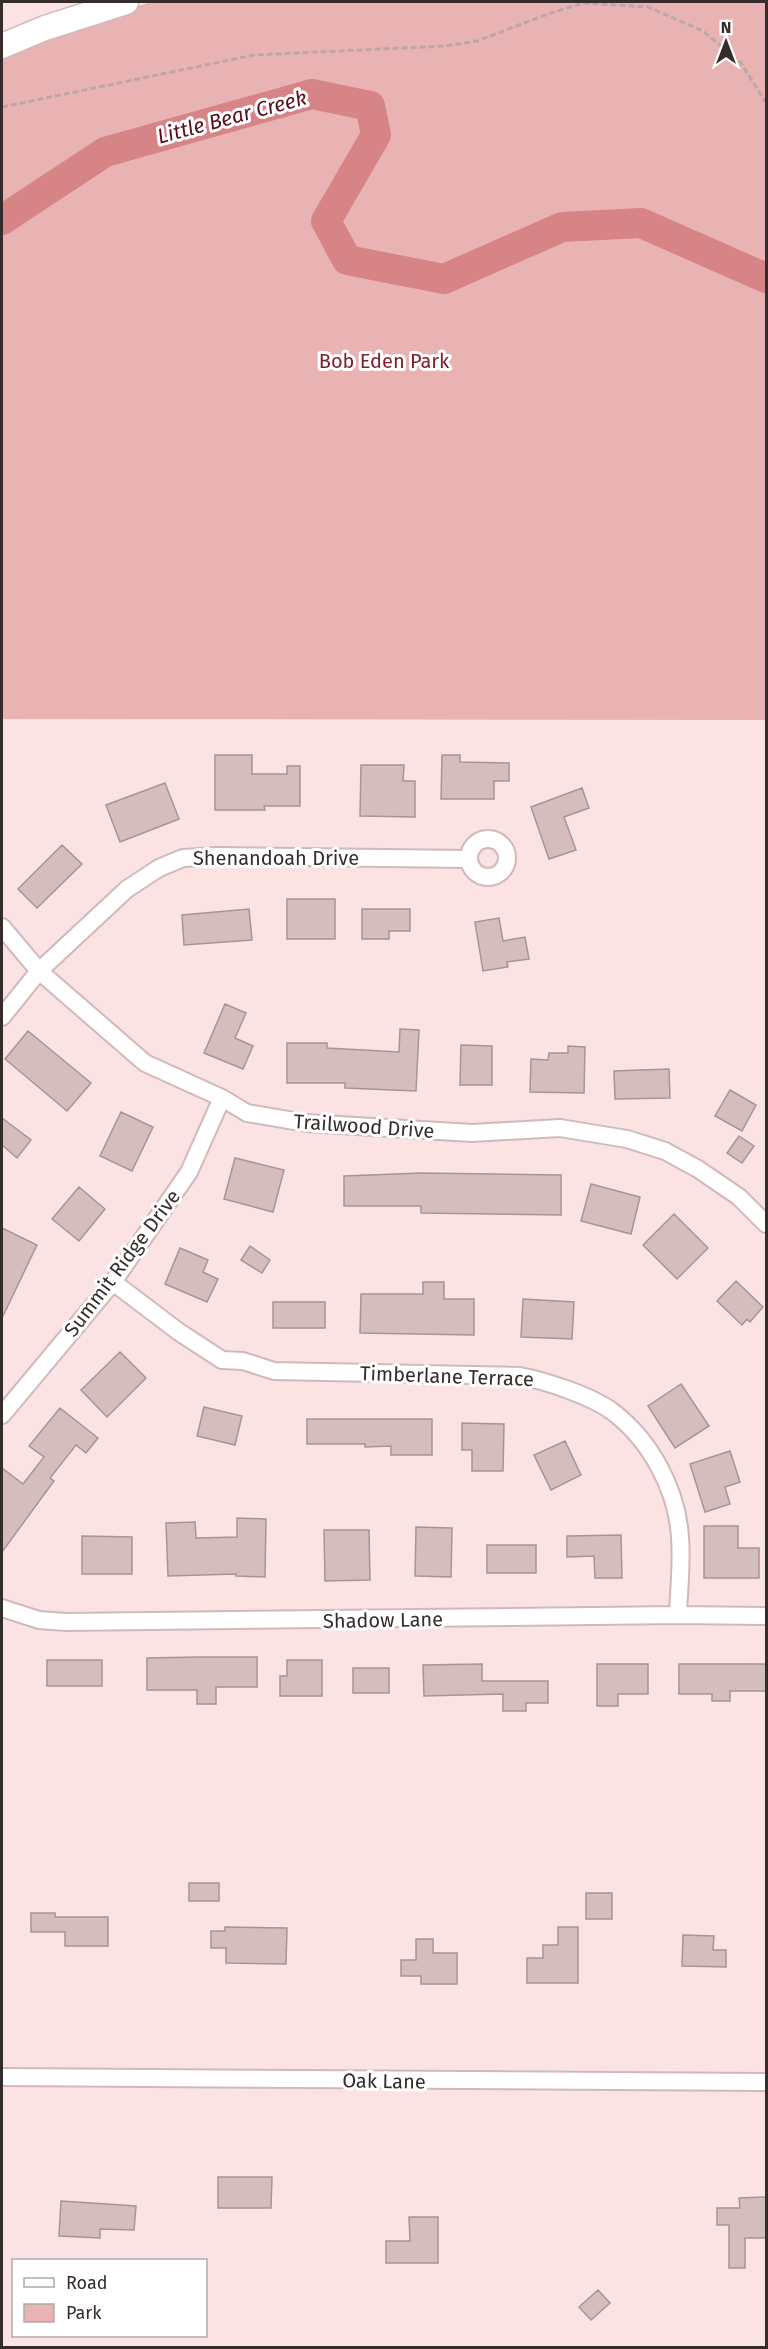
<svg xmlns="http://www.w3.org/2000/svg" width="768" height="2349" viewBox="0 0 768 2349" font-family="'Fira Sans',sans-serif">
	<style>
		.green { fill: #eab3b3 }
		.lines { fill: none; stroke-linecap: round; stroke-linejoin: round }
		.river { stroke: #d78487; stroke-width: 30 }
		.building { fill: #d4bdbd; stroke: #aa9393; stroke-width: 1.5 }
		.minor-casing { stroke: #d1b9b9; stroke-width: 20 }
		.secondary-casing { stroke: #d1b9b9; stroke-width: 27 }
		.path { stroke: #bba7a7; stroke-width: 3; stroke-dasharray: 6 3; stroke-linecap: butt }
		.minor { stroke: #fff; stroke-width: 16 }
		.secondary { stroke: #fff; stroke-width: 24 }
		.labels { text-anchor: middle; stroke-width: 6; stroke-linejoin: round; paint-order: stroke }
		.park-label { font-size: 20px; fill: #801e2c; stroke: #fff }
		.street-label { font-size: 20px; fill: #352c2c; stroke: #fff }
		.water-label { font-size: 21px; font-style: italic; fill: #580d19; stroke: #fff }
	</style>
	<rect width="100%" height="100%" fill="#fce3e3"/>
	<path class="green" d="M151,2h615v718l-764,-1v-665l45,-19z"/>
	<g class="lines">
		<path class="river" d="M2,220l103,-68 207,-58 58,12 6,29 -50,86 21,39 97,19 118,-52 79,-4 125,55"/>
	</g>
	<path class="building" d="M215,755h37v19h35v-8h13v40h-36l1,4h-50z
		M442,755h18v7l49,1v18h-15v18h-53z
		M361,765h43l-1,16h12v36l-55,-1z
		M165,783l14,36 -59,23 -14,-37z
		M582,788l7,20 -25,9 12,33 -27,9 -18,-52z
		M62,845l20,19 -45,44 -19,-19z
		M287,899h48v40h-48z
		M249,909l3,31 -68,5 -2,-30z
		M362,909h48v22h-21v8h-27z
		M499,918l4,23 22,-4 4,22 -22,3 1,5 -25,4 -8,-49z
		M225,1004l21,9 -11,25 18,8 -10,23 -39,-16z
		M400,1029l19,1 -3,61 -71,-3v-5h-58v-40h40v5l72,4z
		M28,1031l63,52 -24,28 -62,-52z
		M461,1045l31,1v39h-32z
		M568,1046l17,1 -1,46 -54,-1 1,-33 17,1 1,-7h19z
		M669,1069l1,29 -55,1 -1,-28z
		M730,1090l26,15 -14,26 -27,-15z
		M121,1112l32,15 -21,44 -32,-15z
		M2,1118l29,22 -14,18 -15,-13z
		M739,1136l15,10 -12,17 -15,-10z
		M235,1158l49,12 -11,42 -49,-13z
		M421,1173l140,2v40l-140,-2v-7h-77v-30z
		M591,1184l49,13 -9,37 -50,-13z
		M79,1187l26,22 -26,32 -27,-22z
		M674,1214l34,34 -31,31 -34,-34z
		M2,1228l35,17 -35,73z
		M250,1246l20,14 -8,13 -21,-13z
		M180,1248l28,12 -5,12 15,7 -11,23 -42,-18z
		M736,1281l27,26 -13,15 -3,-3 -5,6 -25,-24z
		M423,1282h21v17h30v36l-114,-2 1,-39h62z
		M523,1299l51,3 -2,37 -51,-2z
		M273,1302h52v26h-52z
		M120,1352l26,26 -39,39 -26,-27z
		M681,1384l28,42 -34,22 -27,-42z
		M204,1407l38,9 -7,29 -38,-9z
		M60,1408l38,30 -12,15 -10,-8 -26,33 4,3 -52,71v-84l21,16 21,-27 -15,-11z
		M307,1419h125v36h-41v-9l-26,1v-3h-58z
		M462,1423l42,1 -1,47h-31v-21h-10z
		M565,1441l16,34 -30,15 -17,-35z
		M730,1451l10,31 -15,5 5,17 -25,8 -15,-48z
		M237,1518l29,1 -1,58 -29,-1v-2l-68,2 -2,-53 29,-1 1,16 41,-1z
		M704,1526h34v22h21v30h-55z
		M416,1527l36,1 -1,49 -36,-1z
		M324,1530h45l1,50 -45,1z
		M621,1535l1,43h-27l-1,-22 -27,1v-21z
		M82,1536l50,1v37h-50z
		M487,1545h49v28h-49z
		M197,1657h60v30h-41v17h-19v-14h-50v-32z
		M47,1660h55v26h-55z
		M287,1660h35v36h-42v-20h7z
		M482,1664v17h66v22h-22v8h-23v-17l-79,2 -1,-31z
		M597,1664h51v30h-30v12h-21z
		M679,1664h87v27h-36v10h-18v-7h-33z
		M353,1668h36v25h-36z
		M189,1883h30v18h-30z
		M586,1893h26v26h-26z
		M31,1913h24v4h53v29h-43v-14h-34z
		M225,1927l62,1 -1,36 -60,-1v-15h-15v-17h14z
		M558,1927h20v56h-51v-25h16v-13h15z
		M683,1935l31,1 -1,14h13v17l-44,-1z
		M416,1939h17v14h24v31h-36v-8h-20v-16h15z
		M218,2177h54l-1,31h-53z
		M766,2197v41h-21v30h-16v-43h-12v-17h23l-1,-10z
		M61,2201l75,5 -2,24 -34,-1v9l-41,-2z
		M409,2217h29v46h-52v-22h24z
		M598,2290l12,13 -19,17 -12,-13z"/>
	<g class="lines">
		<g class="minor-casing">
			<path id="minor" d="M469 858a19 19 0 1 1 38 0a19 19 0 1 1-38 0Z
				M2,927l37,44 106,92 77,35 25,15 59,10 166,10 88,-5 67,11 38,12 33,18 41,28 27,27
				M2,1017l37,-46 88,-82 32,-21 24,-10 34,-2 252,3
				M113,1282l66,50 43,28 21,1 31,10 246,5c26,5 72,20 93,36 38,29 64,78 67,125 2,26 -1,52 -2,78
				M2,1415l111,-133 76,-110 33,-74
				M2,1608l37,12 27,2 612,-7 88,1
				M2,2077l764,5"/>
		</g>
		<g class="secondary-casing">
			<path id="secondary" d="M2,46l43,-18 81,-26"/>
		</g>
		<path class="path" d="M2,107l252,-52 191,-9 32,-5 71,-27 35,-11 65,4 55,24 38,32 25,40"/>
		<use href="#minor" class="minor"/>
		<use href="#secondary" class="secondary"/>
	</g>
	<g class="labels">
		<g class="park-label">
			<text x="384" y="368">Bob Eden Park</text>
		</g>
		<g class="street-label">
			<text x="276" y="865">Shenandoah Drive</text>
			<text transform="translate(364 1126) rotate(4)" y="7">Trailwood Drive</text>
			<text transform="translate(122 1263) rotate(-53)" y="7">Summit Ridge Drive</text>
			<text transform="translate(447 1376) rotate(2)" y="7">Timberlane Terrace</text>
			<text transform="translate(383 1620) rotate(-1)" y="7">Shadow Lane</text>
			<text transform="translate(384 2081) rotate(1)" y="7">Oak Lane</text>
		</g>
		<g class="water-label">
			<text transform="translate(232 117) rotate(-15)" y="7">Little Bear Creek</text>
		</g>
	</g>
	<rect width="768" height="2349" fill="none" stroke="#352c2c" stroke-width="6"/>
	<rect x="12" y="2259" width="195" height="78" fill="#ffffff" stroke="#aeabab" stroke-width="1.5"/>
	<rect x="24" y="2278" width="30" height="9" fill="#ffffff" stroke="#aeabab" stroke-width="1.5"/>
	<text x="66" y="2289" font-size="18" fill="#352c2c">Road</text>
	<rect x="24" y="2304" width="30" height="18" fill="#eab3b3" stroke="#aeabab" stroke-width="1.5"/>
	<text x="66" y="2319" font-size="18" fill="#352c2c">Park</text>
	<g transform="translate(726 42)" stroke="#ffffff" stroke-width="4.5" paint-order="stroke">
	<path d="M0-4.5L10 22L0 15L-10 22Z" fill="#352c2c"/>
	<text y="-9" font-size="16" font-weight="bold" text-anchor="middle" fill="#352c2c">N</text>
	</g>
</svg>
